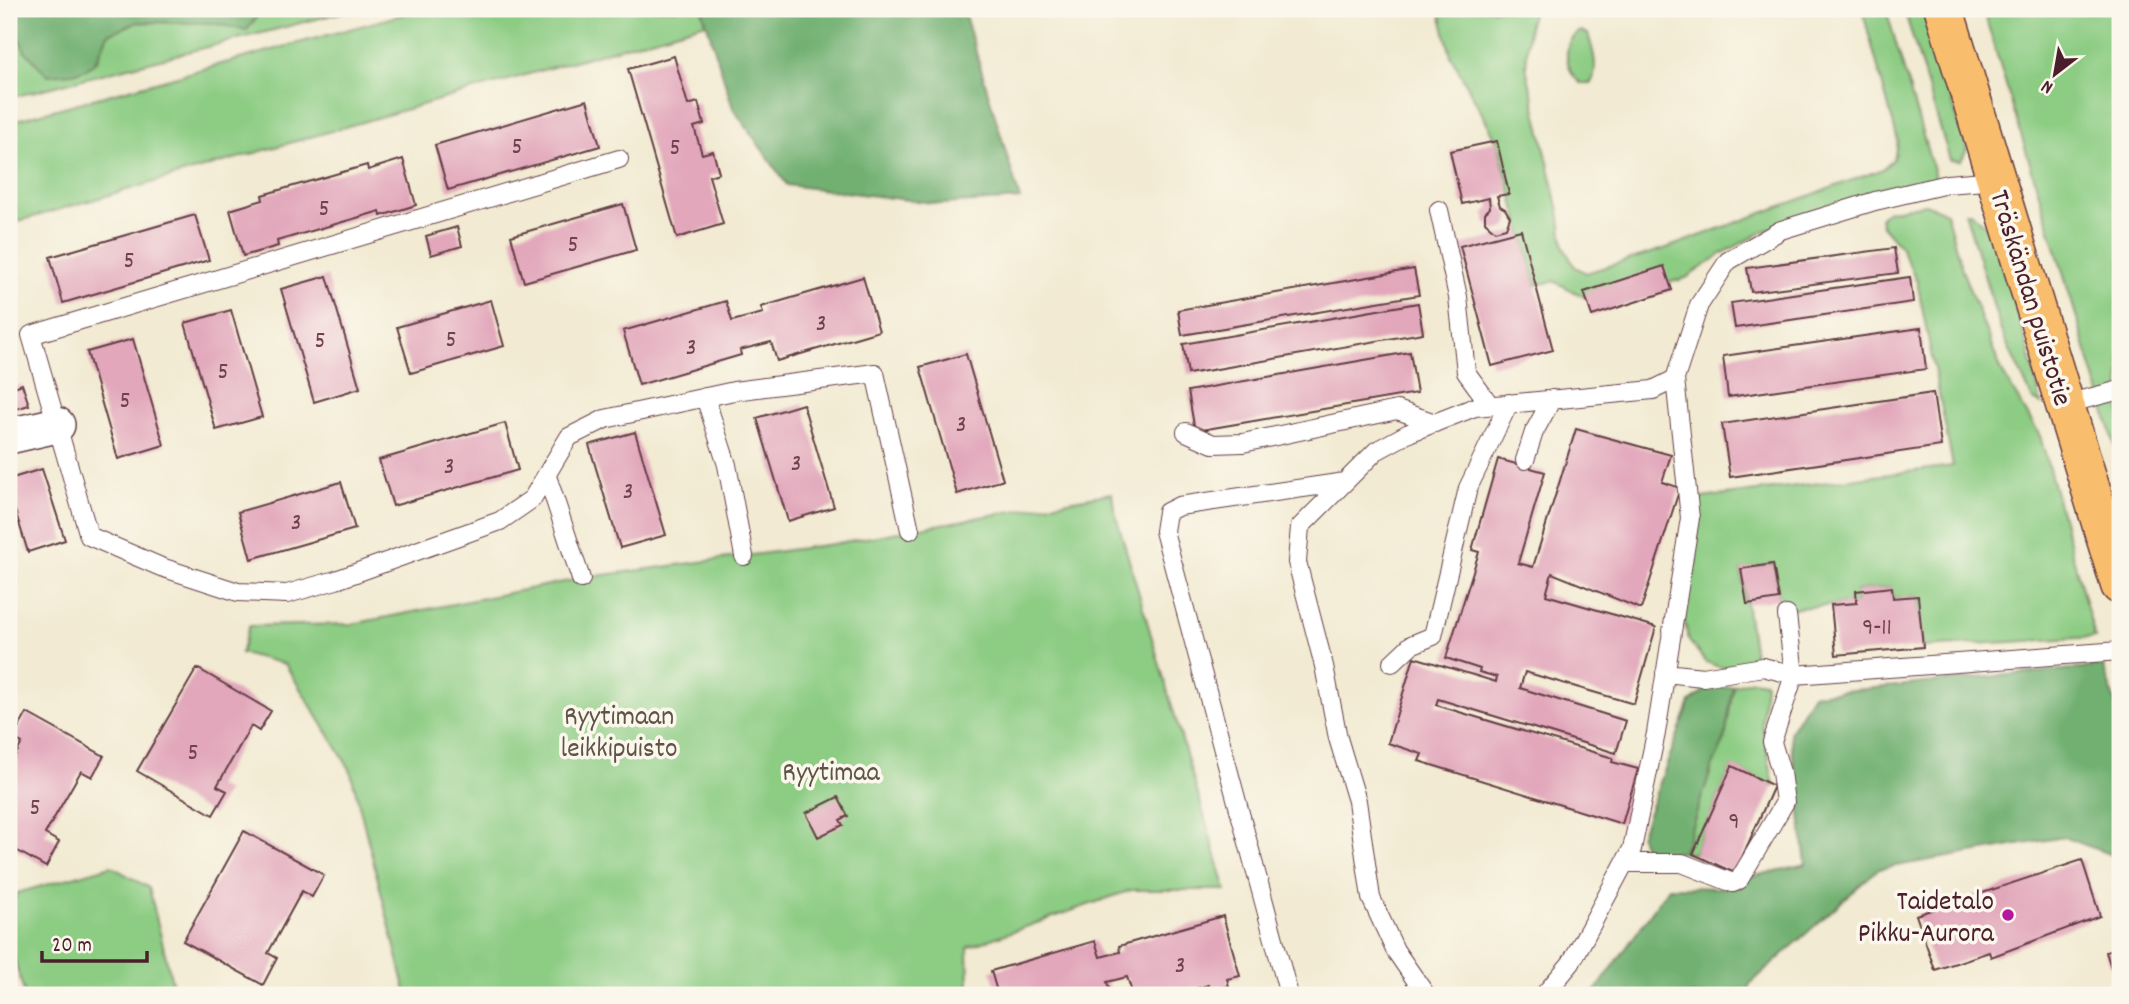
<svg xmlns="http://www.w3.org/2000/svg" width="2129" height="1004" viewBox="0 0 2129 1004" font-family="Dekko,sans-serif">
	<style>
		.green { fill: #8ccc83; stroke: #6b7657; stroke-width: 2 }
		.forest { fill: #71b071; stroke: #5e684e; stroke-width: 2 }
		.building { fill: #e2a7bb }
		.lines { fill: none; stroke-linecap: round; stroke-linejoin: round }
		.lane-casing { stroke: #633d44; stroke-width: 20 }
		.street-casing { stroke: #633d44; stroke-width: 38 }
		.primary-casing { stroke: #633d44; stroke-width: 41 }
		.lane { stroke: #fff; stroke-width: 18 }
		.street { stroke: #fff; stroke-width: 35 }
		.primary { stroke: #f9be6d; stroke-width: 38 }
		.poi-dot { fill: #b5179e; stroke: #fbf7ec; stroke-width: 2.5 }
		.labels { text-anchor: middle; stroke-width: 7; stroke-linejoin: round; paint-order: stroke }
		.number-label { font-size: 24px; fill: #70414f }
		.street-label { font-size: 28px; fill: #4a1f2b; stroke: #fbf7ec }
		.park-label { font-size: 28px; fill: #5e5345; stroke: #fbf7ec }
		.poi-label { font-size: 28px; fill: #4a1f2b; stroke: #fbf7ec; text-anchor: end }
	</style>
	<rect width="100%" height="100%" fill="#fbf7ec"/>
	<filter id="ink" filterUnits="userSpaceOnUse"><feTurbulence type="fractalNoise" baseFrequency=".0143" numOctaves="2"/><feDisplacementMap in="SourceGraphic" scale="14" xChannelSelector="R" yChannelSelector="G"/><feConvolveMatrix kernelMatrix="1 2 1 2 8 2 1 2 1" color-interpolation-filters="sRGB"/></filter>
	<filter id="wash" filterUnits="userSpaceOnUse"><feTurbulence type="fractalNoise" baseFrequency=".00686" numOctaves="4" result="noise"/><feDisplacementMap in="SourceGraphic" scale="28" xChannelSelector="R" yChannelSelector="G"/><feGaussianBlur stdDeviation="1.57" result="paint"/><feColorMatrix in="noise" values="0 0 0 0 0 0 0 0 0 0 0 0 0 0 0 0 0 1.4 0 .05"/><feComposite in="paint" operator="in"/></filter>
	<g filter="url(#wash)">
		<rect width="100%" height="100%" fill="#f2ead2"/>
		<path class="green" d="M9,9h9l-8,10 87,42 11,-27 30,-12 74,1 35,7 11,-15 -2,-6h99l-346,89z
			M423,9h279l4,14 -697,201v-102z
			M1439,9h95l-5,14 -3,44 33,144 5,37 11,19 11,6 78,-24 219,-80 11,-10 4,-18 -36,-132h24l50,171 -168,49 -45,24 -37,25 -90,25 -42,-22 -18,4 -39,-144 -46,-85z
			M1904,9h18l45,140 -6,12 -11,-1z
			M1983,9h137v455l-15,-53z
			M1581,31l7,3c5,16 11,34 3,49h-11c-15,-13 -20,-42 1,-52z
			M1925,204l21,8 16,58 40,102 38,64 55,201 -172,10 -5,-51 -25,2 -2,-11 -35,4 1,12 -72,6 -6,-10 -6,-35 -32,6 14,92 -33,6 -16,-6 -17,-21 -6,-25 14,-80 1,-31 4,-7 251,-32 -36,-185 -17,-35 -18,-20 -2,-8 7,-7z
			M1965,212h5l22,18 37,122 12,52 -8,-4 -32,-69z
			M1112,493l2,16 112,381h-95l-163,57 1,48h-562l-57,-226 -65,-105 -44,-11 8,-27 103,-2 237,-47 244,-33z
			M1752,680l13,2 -3,43 12,61 -42,-19 -39,87 -10,-2 29,-85 13,-28 8,-53z
			M111,866l38,22 24,98 -5,9h-143c-10,-33 -25,-71 -8,-102z"/>
		<path class="forest" d="M18,9h238l2,6 -11,15 -35,-7 -74,-1 -30,12c-16,40 -19,38 -61,41l-22,-24 -15,-32z
			M702,9h261l57,190 -79,5 -154,-19 -54,-77z
			M2103,666l17,52v140l-56,-21 -186,32 -129,116 1,10h-157l76,-108 68,1 9,-10 60,-14 -16,-132 23,-38z
			M1733,686l-8,53 -13,28 -29,85 -21,2 -18,-6 -4,-12 50,-134 18,-14z"/>
		<g id="blocks">
			<path class="building" d="M674,56l14,49 10,-3 6,22 -10,3 8,27 11,-3 6,22 -10,3 14,48 -46,14 -49,-169z
				M587,100l13,46 -152,44 -13,-45z
				M1497,141l12,53 -12,2 3,10 5,3 5,8 -4,11 -11,3 -10,-9v-9l5,-5 -1,-10 -27,6 -12,-53z
				M403,159l13,46 -35,11 -1,-5 -27,8 -76,22 1,5 -35,10 -13,-46 33,-10 -1,-5 105,-30 1,5z
				M623,204l13,46 -112,32 -13,-46z
				M195,215l14,45 -146,43 -13,-46z
				M457,227l5,19 -31,9 -5,-19z
				M1521,230l32,120 -61,16 -32,-120z
				M1894,248l4,25 -147,19 -4,-24z
				M1664,266l8,24 -80,26 -8,-24z
				M1414,269l5,26 -237,40 -4,-25z
				M327,276l33,112 -46,14 -33,-113z
				M863,277l16,54 -102,30 -6,-19 -31,8 1,5 -102,30 -16,-54 103,-30 6,20 31,-8 -2,-6z
				M1910,277l3,25 -178,26 -4,-25z
				M491,300l13,46 -93,27 -14,-46z
				M1418,303l5,30 -235,41 -5,-30z
				M231,310l31,107 -46,13 -31,-107z
				M1921,328l5,41 -198,28 -5,-41z
				M133,339l31,106 -46,14 -31,-107z
				M1410,352l7,41 -222,38 -7,-40z
				M966,354l37,126 -46,14 -37,-127z
				M22,384l7,21 -20,6v-22z
				M1933,393l8,53 -211,31 -8,-53z
				M803,404l31,103 -46,14 -31,-103z
				M505,423l13,47 -125,36 -14,-46z
				M1576,429l95,26 -9,27 18,6 -39,121 -89,-36 -6,22 110,32 -22,77 -109,-32 -5,16 106,33 -10,32 -178,-54 -2,6 177,53 -1,4 26,7 -16,55 -203,-63 3,-7 -34,-11 26,-86 82,25 1,-5 -18,-5 1,-3 -34,-11 33,-106 -7,-2 26,-91 47,13 -27,91 15,4z
				M635,432l31,103 -46,13 -31,-103z
				M42,469l23,71 -37,12 -19,-61v-12z
				M341,482l14,47 -104,30 -13,-47z
				M1773,564l6,35 -32,5 -6,-35z
				M1892,587l1,11 25,-2 5,51 -87,8 -5,-50 26,-2 -1,-12z
				M197,668l74,43 -12,20 -8,-5 -34,60 10,5 -14,24 -76,-44z
				M27,713l77,43 -12,21 -11,-6 -36,63 14,8 -13,25 -37,-21v-79l13,-24 -9,-5z
				M1732,766l42,20 -39,87 -42,-19z
				M838,797l10,19 -8,4 3,5 -25,12 -12,-24z
				M244,831l80,44 -12,22 -10,-6 -34,62 9,5 -14,27 -80,-44z
				M2082,860l18,56 -109,41 -2,-5 -54,18 -19,-55z
				M1223,916l17,60 -13,3 2,7 -19,6 -2,-7 -36,10h-39l-6,-18 -20,5 4,13h-113l-7,-24 104,-30 5,16 20,-5 -1,-6z
				M2120,948v47h-10l9,-3 -13,-40z"/>
		</g>
	</g>
	<g filter="url(#ink)">
		<use href="#blocks" fill-opacity="0" stroke="#633d44" stroke-width="2"/>
		<g class="lines">
			<g class="lane-casing">
				<path id="lane" d="M619,159l-588,176 58,201 72,31 77,25 49,2 49,-14 164,-59 32,-22 37,-62 36,-18 129,-28 141,-18 35,157
					M1439,210l19,87 8,75 24,33
					M705,397l22,68 17,91
					M2066,404l54,-14
					M1186,432l27,12 30,-1 154,-33 38,13
					M1525,460l9,-28 18,-33
					M547,476l34,103
					M1345,482l-45,45 -3,35 27,104 14,72 19,63 14,97 24,52 31,45
					M1392,663l19,-18 22,-9 35,-148 41,-85
					M1665,673l38,4 60,-10 31,8 -7,-60
					M1625,863h57l51,20 6,-3 46,-78 -4,-30 -9,-30 22,-67 326,-24
					M1289,995l-125,-464 3,-19 12,-6 166,-24 31,-31 33,-18 66,-26 178,-17 22,-11
					M1544,995l27,-32 61,-114 24,-116 34,-215 -15,-139 24,-74 29,-44 53,-31 94,-29 72,-17 50,-4"/>
			</g>
			<g class="street-casing">
				<path id="street" d="M9,436l48,-11"/>
			</g>
			<g class="primary-casing">
				<path id="primary" d="M1944,9l176,576"/>
			</g>
			<use href="#lane" class="lane"/>
			<use href="#street" class="street"/>
			<use href="#primary" class="primary"/>
		</g>
	</g>
	<circle class="poi-dot" cx="2008" cy="915" r="7"/>
	<g class="labels">
		<g class="number-label">
			<text x="517" y="153">5</text>
			<text x="675" y="154">5</text>
			<text x="324" y="215">5</text>
			<text x="573" y="251">5</text>
			<text x="129" y="267">5</text>
			<text x="821" y="330">3</text>
			<text x="451" y="346">5</text>
			<text x="320" y="347">5</text>
			<text x="691" y="354">3</text>
			<text x="223" y="378">5</text>
			<text x="125" y="407">5</text>
			<text x="961" y="431">3</text>
			<text x="796" y="470">3</text>
			<text x="449" y="473">3</text>
			<text x="628" y="498">3</text>
			<text x="296" y="529">3</text>
			<text x="1877" y="634">9-11</text>
			<text x="193" y="759">5</text>
			<text x="35" y="814">5</text>
			<text x="1734" y="828">9</text>
			<text x="1180" y="972">3</text>
		</g>
		<g class="street-label">
			<text transform="translate(2033 297) rotate(73)" y="10">Träskändan puistotie</text>
		</g>
		<g class="park-label">
			<text x="619" y="724">Ryytimaan<tspan x="619" dy="32">leikkipuisto</tspan></text>
			<text x="831" y="780">Ryytimaa</text>
		</g>
		<g class="poi-label">
			<text x="1994" y="909">Taidetalo<tspan x="1994" dy="32">Pikku-Aurora</tspan></text>
		</g>
	</g>
	<rect width="2129" height="1004" fill="none" stroke="#fbf7ec" stroke-width="35"/>
	<g transform="translate(2055 74) rotate(211)" stroke="#fbf7ec" stroke-width="5" paint-order="stroke">
	<path d="M0-5L12 26L0 18L-12 26Z" fill="#4a1f2b"/>
	<text y="-10" font-size="19" font-weight="bold" text-anchor="middle" fill="#4a1f2b">N</text>
	</g>
	<path d="M42 951v10h105v-10" fill="none" stroke="#4a1f2b" stroke-width="3.5"/>
	<text x="52" y="951" font-size="21" fill="#4a1f2b" stroke="#fbf7ec" stroke-width="5" paint-order="stroke">20 m</text>
</svg>
